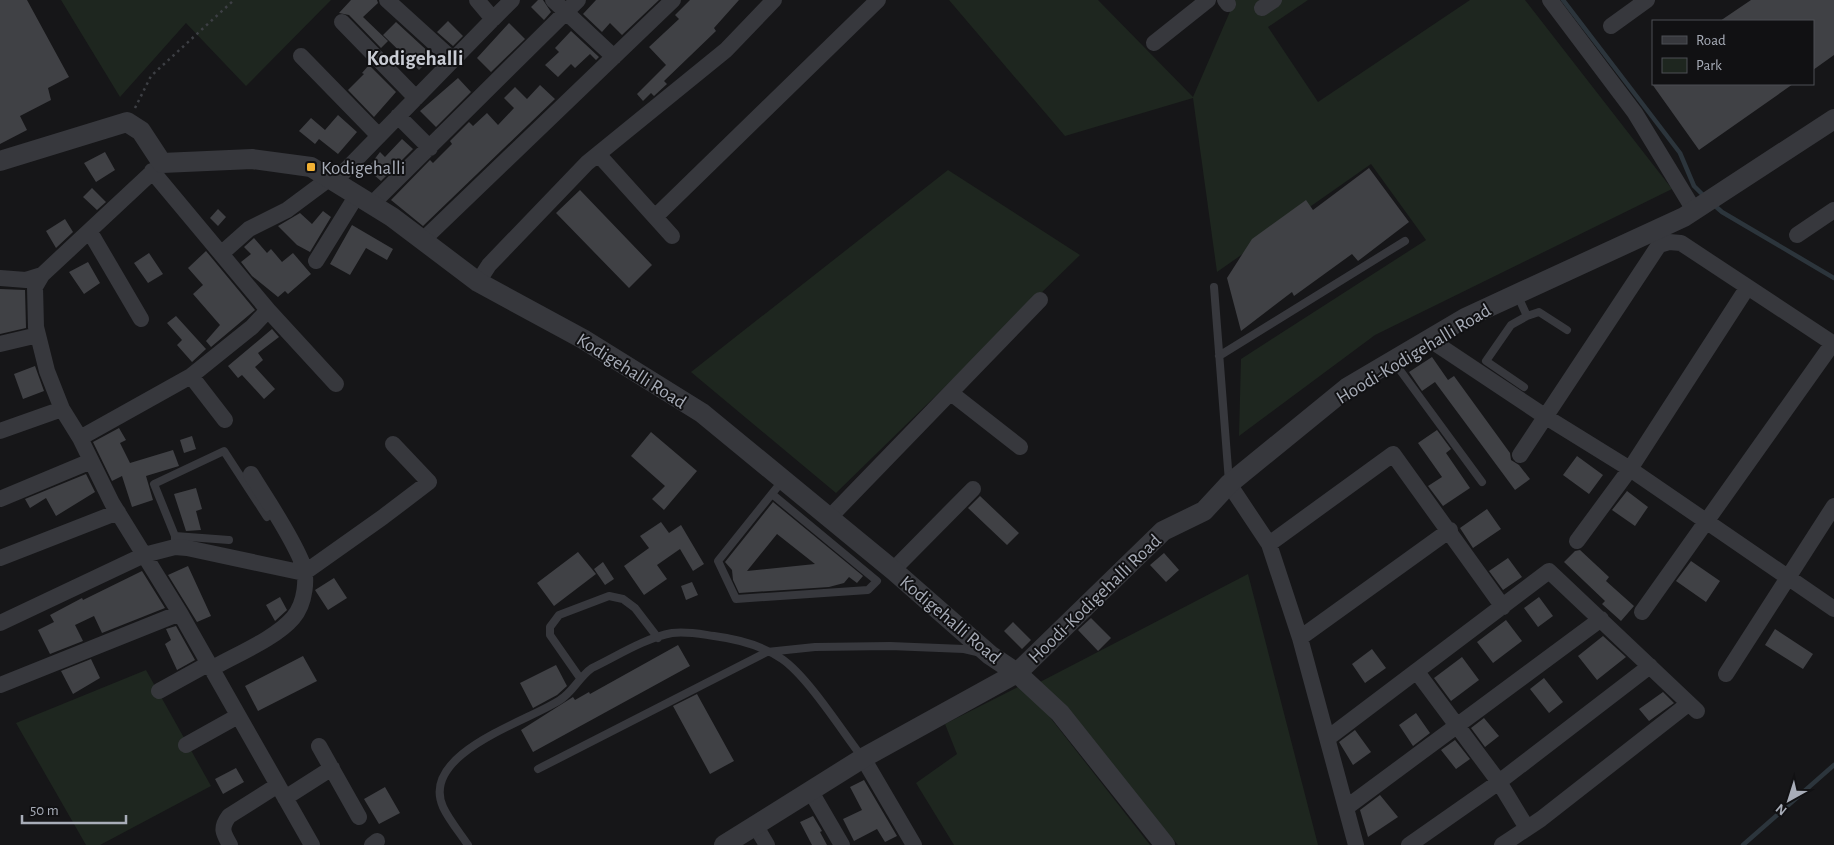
<svg xmlns="http://www.w3.org/2000/svg" width="1834" height="845" viewBox="0 0 1834 845" font-family="'Alegreya Sans',sans-serif">
	<style>
		.green { fill: #1e261f }
		.lines { fill: none; stroke-linecap: round; stroke-linejoin: round }
		.stream { stroke: #2c353c; stroke-width: 4.5 }
		.building { fill: #404145; fill-rule: evenodd }
		.path { stroke: #3d3f44; stroke-width: 2.5; stroke-dasharray: 2.5 4; stroke-linecap: butt }
		.service { stroke: #37383d; stroke-width: 8 }
		.minor { stroke: #37383d; stroke-width: 16 }
		.tertiary { stroke: #37383d; stroke-width: 20 }
		.poi-dot { fill: #f2b134; stroke: #111113; stroke-width: 2 }
		.labels { text-anchor: middle; stroke-width: 4; stroke-linejoin: round; paint-order: stroke }
		.poi-label { font-size: 19px; fill: #a8adb8; stroke: #111113; text-anchor: start }
		.street-label { font-size: 19px; fill: #a8adb8; stroke: #111113 }
		.quarter-label { font-size: 21px; font-weight: bold; fill: #c9ccd4; stroke: #111113 }
	</style>
	<rect width="100%" height="100%" fill="#161618"/>
	<path class="green" d="M61,0h270l-85,86 -60,-63 -66,74z
		M949,0h149l95,97 42,-97h73l-40,27 50,75 152,-102h55l147,189 -297,146 -136,101 2,-77 185,-119 -55,-76 -154,108 -24,-174 -128,38z
		M948,170l132,85 -244,238 -145,-121z
		M1248,574l70,271h-140l-138,-163z
		M146,670l65,116 -111,59h-14l-70,-122z
		M1024,684l126,161h-196l-38,-62 41,-29 -12,-30z"/>
	<g class="lines">
		<path class="stream" d="M1563,0l117,153 14,33 10,10
			M1714,205l8,7 112,66
			M1743,845l91,-80"/>
	</g>
	<path class="building" d="M0,0h27l42,77 -21,11 3,12 -31,16 7,14 -27,14z
		M351,0h26l1,3 -15,14 25,24 -7,7 -32,-33 -10,-2z
		M538,0h5l8,12 -7,8 -13,-13z
		M596,0h63l-37,35 -12,-12 -8,9 -19,-18z
		M690,0h49l-25,28 2,3 -52,50 3,3 -13,12 -3,-3 -8,8 -6,-7 29,-29 -17,-18 30,-28 -4,-4z
		M1751,0h83v55l-21,15v-49h-93z
		M448,21l15,15 -10,10 -16,-14z
		M396,22l37,34 -14,14 -36,-35z
		M509,23l16,16 -34,33 -14,-14z
		M571,31l28,26 -3,3 -6,-6 -15,14 -4,-4 -13,13 -13,-12 14,-13 -4,-4z
		M369,65l27,27 -22,25 -26,-27 16,-16 -2,-1z
		M458,78l13,14 -35,35 -16,-16z
		M1652,84h141l-94,66z
		M540,85l15,14 -132,127 -32,-26 39,-40 3,3 19,-19 -2,-3 19,-19 4,4 14,-13 11,12 16,-17 -10,-10 11,-11 12,12z
		M338,115l19,17 -19,22 -19,-15 -4,5 -16,-13 12,-13 14,12z
		M402,139l11,10 -32,32 -14,-12 13,-17 5,5z
		M105,152l10,18 -19,12 -12,-19z
		M1369,168l40,54 -51,39 -6,-7 -58,42 -2,-4 -51,39 -14,-53 25,-39 54,-39 7,10z
		M92,188l14,14 -9,8 -14,-13z
		M580,190l72,75 -23,23 -73,-75z
		M218,209l8,8 -8,9 -8,-8z
		M323,211l8,6 -21,35 -13,-7 -19,-19 22,-13 12,11z
		M65,219l8,13 -17,16 -10,-17z
		M352,225l41,24 -6,11 -21,-12 -16,27 -20,-11z
		M254,238l13,15 4,-4 11,13 11,-9 18,21 -23,20 -3,-3 -7,6 -26,-21 -11,-14 10,-8 -7,-7z
		M206,251l49,59 -44,37 -5,-6 14,-16 -27,-31 10,-9 -15,-17z
		M149,253l14,21 -15,9 -14,-20z
		M88,262l12,21 -16,11 -15,-22z
		M0,289l25,1 1,38 -26,6z
		M176,316l30,33 -14,13 -15,-17 5,-5 -15,-17z
		M272,329l7,8 -21,16 5,7 -8,7 20,22 -11,10 -22,-24 -4,3 -10,-12z
		M1432,357l16,23 6,-4 56,77 1,7 8,5 11,14 -15,11 -80,-108 -13,9 -13,-19z
		M35,366l9,25 -21,8 -9,-25z
		M119,428l7,12 -6,3 10,20 43,-13 6,16 -33,10 7,24 -21,7 -10,-31 -10,5 -19,-39z
		M1437,430l14,19 -5,4 24,35 -27,18 -15,-20 14,-9 -24,-34z
		M651,432l46,39 -33,39 -12,-11 13,-13 -34,-30z
		M192,436l4,13 -12,4 -4,-13z
		M1577,456l26,19 -14,19 -26,-19z
		M86,474l9,18 -39,24 -10,-18 -16,10 -5,-9z
		M196,488l6,21 -6,2 5,19 -15,1 -12,-37z
		M1627,491l21,16 -13,19 -23,-16z
		M980,496l39,37 -12,12 -39,-37z
		M773,502l90,74 -6,7 -8,-6 -5,6 -15,4 -90,6 -6,-13 -1,-10 -7,-8zM777,534l38,30 -68,7z
		M1487,509l14,20 -28,19 -13,-20z
		M661,522l8,11 12,-8 23,39 -11,7 -13,-22 -23,16 10,14 -23,16 -20,-29 25,-18 -9,-12z
		M1580,550l29,27 -3,4 28,25 -13,15 -19,-17 3,-3 -41,-39 11,-11z
		M578,552l18,22 -42,32 -17,-23z
		M1164,553l15,17 -13,12 -16,-17z
		M1508,558l14,19 -19,13 -14,-19z
		M1691,561l29,20 -14,21 -30,-21z
		M603,562l11,17 -9,6 -11,-16z
		M188,566l23,50 -14,6 -29,-47z
		M142,571l23,37 -63,25 -8,-17 -19,9 8,16 -33,13 -12,-24 16,-8 -4,-7 32,-17 1,2z
		M334,578l13,20 -19,12 -13,-20z
		M692,582l6,13 -12,5 -5,-14z
		M280,597l7,13 -12,11 -9,-16z
		M1539,597l14,19 -15,11 -14,-19z
		M1091,618l20,20 -13,13 -20,-21z
		M1506,620l16,21 -29,22 -16,-21z
		M1013,622l18,18 -9,9 -18,-18z
		M176,626l19,34 -18,10 -12,-26 6,-4 -5,-11z
		M1775,629l38,25 -10,15 -38,-24z
		M1603,636l23,21 -29,23 -19,-24z
		M678,645l12,21 -157,86 -12,-22 52,-33 2,3 14,-8 1,2z
		M1372,649l14,19 -21,15 -13,-19z
		M303,656l14,25 -59,30 -13,-25z
		M1462,657l17,23 -28,21 -17,-23z
		M91,659l9,19 -27,16 -12,-23z
		M556,665l11,21 -10,9 -24,13 -13,-25z
		M1544,678l19,24 -14,11 -19,-24z
		M1663,692l11,11 -25,18 -10,-12z
		M697,694l37,67 -24,13 -37,-68z
		M1416,713l14,20 -17,13 -14,-21z
		M1484,718l15,18 -14,11 -14,-19z
		M1355,730l16,22 -18,13 -14,-23z
		M1455,740l15,19 -14,10 -15,-19z
		M236,768l8,14 -21,12 -8,-15z
		M864,780l33,56 -12,6 -8,-13 -23,12 -11,-22 19,-9 -12,-23z
		M385,787l15,26 -21,11 -15,-25z
		M1380,795l18,22 -30,20 -8,-27z
		M813,816l9,15 -2,1 7,13h-15l-12,-23z"/>
	<g class="lines">
		<path class="path" d="M135,108l16,-32 83,-76"/>
		<path class="service" d="M1214,287l15,195
			M1517,294l10,22 12,-4 28,18
			M1219,356l186,-115
			M1394,362l88,120
			M1524,387l-38,-26 25,-36 16,-9
			M772,494l105,87 -9,9 -132,9 -18,-38 65,-81
			M175,536l54,4
			M175,547v-11l-21,-52 70,-33 43,66
			M580,678l-30,-43v-8l9,-12 50,-19 14,3 12,9 23,30
			M538,769l229,-117 48,-5 75,-1 74,3 13,3
			M468,845c-8,-12 -19,-25 -25,-38 -24,-54 86,-86 117,-107 13,-8 19,-23 32,-32 25,-12 53,-30 80,-35 15,-2 28,1 42,3 23,3 49,10 68,23 26,18 60,72 80,98"/>
		<path class="minor" d="M387,0l66,60
			M553,0l61,57
			M1225,0l3,4
			M1550,0l85,113 59,97
			M1262,8l12,-8
			M493,19l19,-19
			M342,22l74,76
			M1611,26l36,-26
			M1154,43l54,-43
			M301,56l78,80
			M398,116l32,32
			M598,154l74,82
			M162,163l-120,112 -7,12 1,40 11,44 15,38 18,29 32,65 68,110 132,232
			M335,181l158,-162 -16,-19
			M372,204l206,-204
			M655,217l223,-217
			M90,232l51,87
			M1797,235l37,-25
			M424,239l249,-239
			M222,253l27,-24 38,-19 43,-32
			M316,261l41,-66
			M0,278l26,2 16,-5
			M478,282l11,-17 98,-102 139,-113 48,-50
			M268,310l68,74
			M1429,339l117,78 84,52 204,140
			M0,344l38,-9
			M191,376l34,44
			M951,393l69,54
			M0,431l62,-22
			M80,438l111,-62 61,-49 16,-17 -116,-139
			M1520,455l139,-210 10,-3 12,1 153,101
			M1229,484l40,60 31,94 56,207
			M0,499l91,-38
			M829,518l211,-218
			M1577,541l53,-72 117,-181
			M1269,544l124,-90 110,153
			M0,558l118,-46
			M893,570l80,-81
			M1642,612l191,-269
			M0,623l144,-68 31,-8 12,1 117,25 79,-56 46,-35 -36,-38
			M1300,638l150,-108
			M211,669c24,-14 64,-30 82,-51 12,-14 16,-41 8,-58 -13,-30 -33,-58 -50,-86
			M1417,672l82,110 28,46
			M1726,674l108,-168
			M0,685l180,-72
			M159,691l49,-27
			M1328,738l221,-167 148,140
			M186,745l52,-29
			M319,746l40,71
			M863,758l51,87
			M810,790l32,55
			M285,798l47,-30
			M1347,807l254,-188
			M755,825l12,20
			M230,845c-7,-12 -10,-17 -1,-29l49,-31
			M372,845l5,-4
			M1409,845l90,-63 151,-116
			M1502,845l39,-26 147,-115"/>
		<path class="tertiary" d="M0,161l127,-39 14,9 21,32 90,-4 59,8 81,50 86,65 105,57 119,74 191,157 97,85 27,18 43,40 105,132
			M724,845l139,-87 154,-85 146,-142 41,-20 25,-27 119,-97 117,-69 219,-101 150,-98"/>
	</g>
	<rect class="poi-dot" x="306" y="162" width="10" height="10" rx="2.5"/>
	<g class="labels">
		<g class="poi-label">
			<text x="321" y="174">Kodigehalli</text>
		</g>
		<g class="street-label">
			<text transform="translate(1413 353) rotate(-31)" y="7">Hoodi-Kodigehalli Road</text>
			<text transform="translate(632 370) rotate(32)" y="7">Kodigehalli Road</text>
			<text transform="translate(1094 598) rotate(-44)" y="7">Hoodi-Kodigehalli Road</text>
			<text transform="translate(951 619) rotate(40)" y="7">Kodigehalli Road</text>
		</g>
		<g class="quarter-label">
			<text x="415" y="65">Kodigehalli</text>
		</g>
	</g>
	<rect x="1652" y="20" width="162" height="65" fill="#111113" stroke="#4d4f55"/>
	<rect x="1662" y="36" width="25" height="8" fill="#37383d" stroke="#4d4f55"/>
	<text x="1696" y="45" font-size="15" fill="#a8adb8">Road</text>
	<rect x="1662" y="58" width="25" height="15" fill="#1e261f" stroke="#4d4f55"/>
	<text x="1696" y="70" font-size="15" fill="#a8adb8">Park</text>
	<g transform="translate(1789 800) rotate(219)" stroke="#111113" stroke-width="4" paint-order="stroke">
	<path d="M0-4L9 19L0 12L-9 19Z" fill="#a8adb8"/>
	<text y="-8" font-size="14" font-weight="bold" text-anchor="middle" fill="#a8adb8">N</text>
	</g>
	<path d="M22 815v8h104v-8" fill="none" stroke="#a8adb8" stroke-width="2.5"/>
	<text x="30" y="815" font-size="15" fill="#a8adb8" stroke="#111113" stroke-width="4" paint-order="stroke">50 m</text>
</svg>
